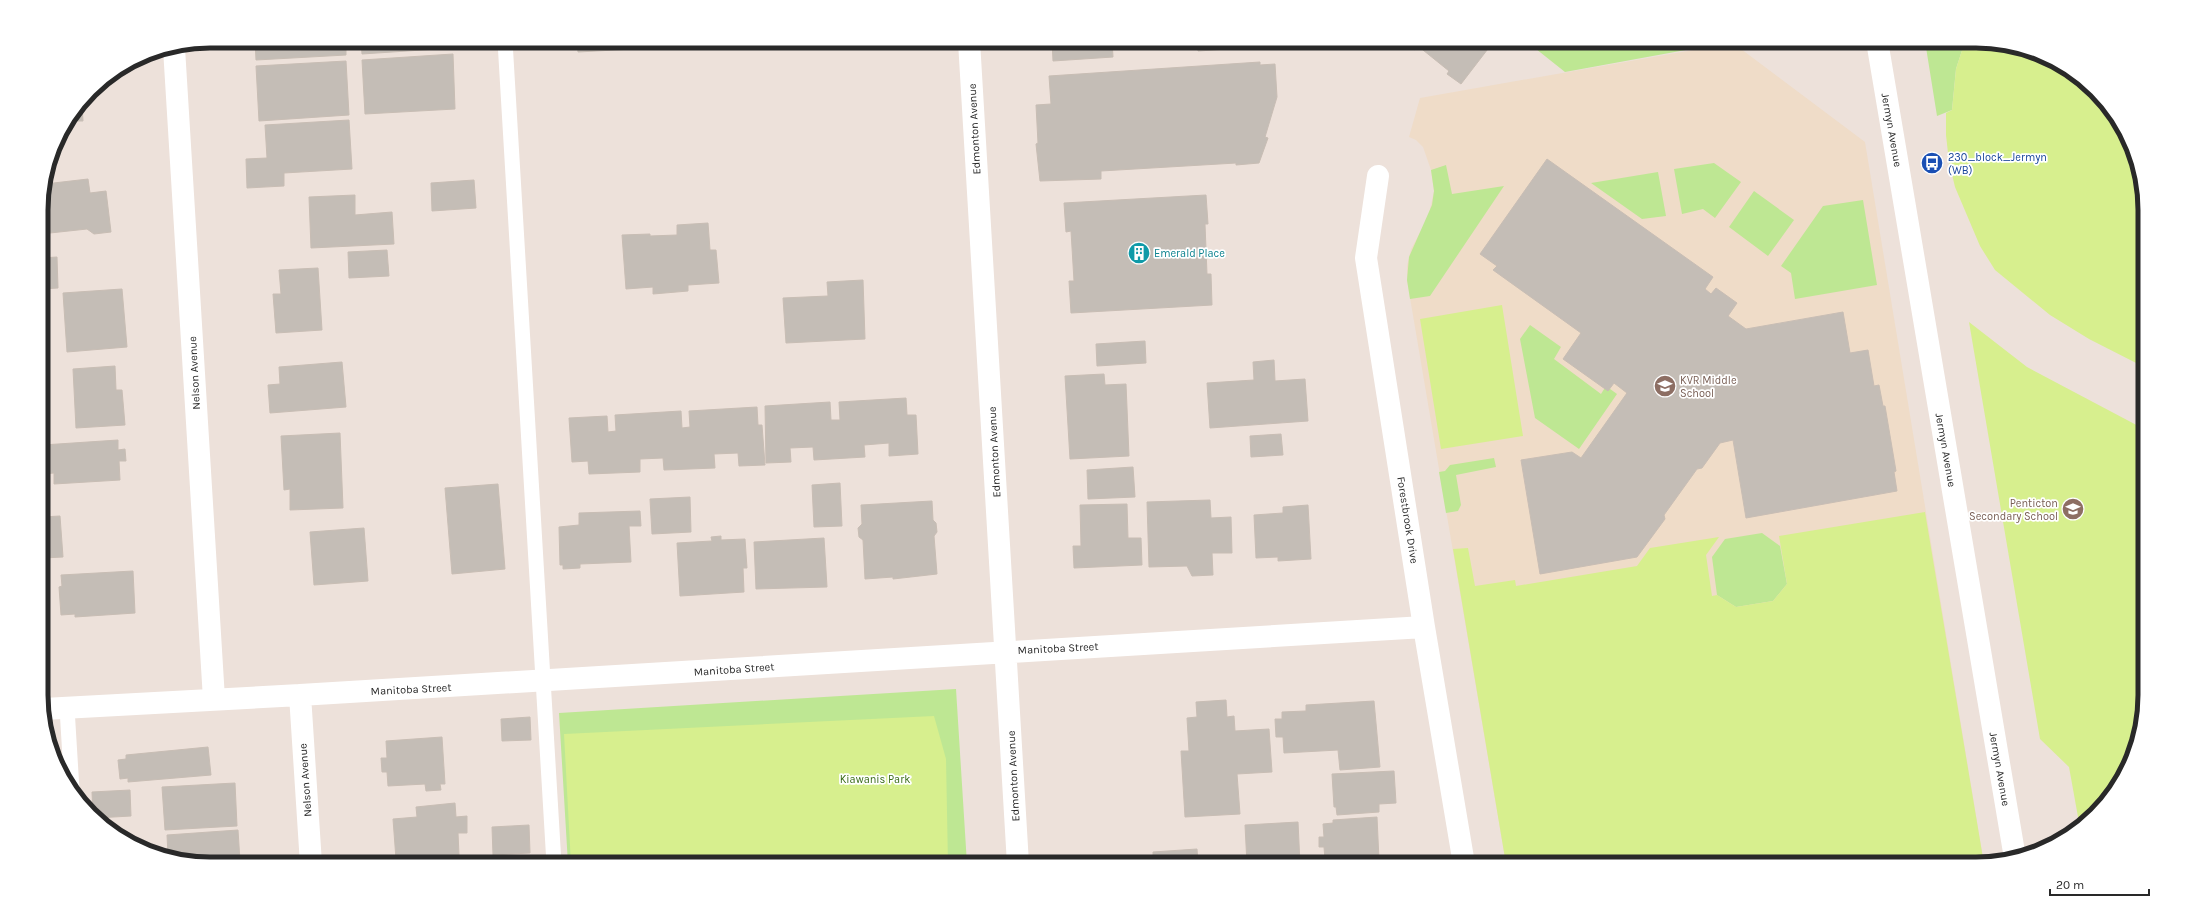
<svg xmlns="http://www.w3.org/2000/svg" width="2186" height="905" viewBox="0 0 2186 905" font-family="Karla,sans-serif">
	<style>
		.education { fill: #efdcc8 }
		.green { fill: #bee793 }
		.pitch { fill: #d7ef8e }
		.building { fill: #c4bdb6; stroke: #c8bdb4 }
		.lines { fill: none; stroke-linecap: round; stroke-linejoin: round }
		.lane { stroke: #fff; stroke-width: 15 }
		.street { stroke: #fff; stroke-width: 22 }
		.labels { text-anchor: middle; stroke-width: 3.5; stroke-linejoin: round; paint-order: stroke }
		.street-label { font-size: 11px; fill: #292929; stroke: #fff }
		.transit-label { font-size: 11px; fill: #164399; stroke: #fff; text-anchor: start }
		.culture-label { font-size: 11px; fill: #0d838f; stroke: #fff; text-anchor: start }
		.education-label { font-size: 11px; fill: #785e54; stroke: #fff; text-anchor: start }
		.park-label { font-size: 11px; fill: #366a15; stroke: #fff }
		.rim { fill: none; stroke: #292929; stroke-width: 5 }
	</style>
	<rect width="100%" height="100%" fill="#ede1da"/>
	<path class="education" d="M1733,43l132,99 119,722h-478l-99,-584v-14l4,-17 17,-31 6,-27 -3,-21 -8,-23 -7,-7 -7,-3 11,-39z"/>
	<path class="green" d="M1526,41h209l-170,31z
		M1925,41h40l-9,28 -4,41 -15,6z
		M1714,163l27,19 -26,36 -12,-9 -21,5 -8,-45z
		M1446,165l6,29 52,-8 -74,110 -20,3 -3,-19 2,-23 23,-52 2,-14 -3,-21z
		M1658,172l8,44 -24,3 -51,-36z
		M1754,191l40,29 -26,36 -39,-29z
		M1863,200l14,85 -82,14 -4,-26 -10,-7 42,-60z
		M1530,325l31,22 -7,12 47,35 5,-8 11,8 -38,55 -44,-31 -15,-79z
		M1494,458l2,9 -40,8 5,30 -3,6 -12,2 -7,-41 6,-1 5,-6z
		M1762,533l18,13 7,38 -14,17 -37,6 -19,-12 -5,-38 13,-18z
		M956,689l11,175h-399l-9,-151z"/>
	<path class="pitch" d="M1965,41h11l55,9 48,26 31,31 22,38 12,43v179l-55,-28 -39,-24 -55,-45 -15,-24 -25,-59 -6,-25 -3,-27v-22l6,-3 4,-41z
		M1502,305l21,131 -82,13 -21,-130z
		M1969,322l58,45 117,62 1,266 -9,55 -26,48 -30,30 -11,-61 -29,-28z
		M1925,512l59,352h-478l-53,-315 15,-1 7,38 40,-6 1,6 121,-20 13,-18 69,-11 -13,18 6,41 5,-1 19,12 37,-6 14,-17 -8,-48z
		M934,716l12,43 2,105h-377l-7,-130z"/>
	<path class="building" d="M255,41h91v14l-90,5z
		M361,41h91v7l-90,6z
		M577,41h202l-201,11z
		M1052,41h60l1,16 -60,4z
		M1197,41h60v6l-59,4z
		M1404,41h90l-33,43 -14,-10 2,-3 -31,-25 -3,4z
		M453,54l2,55 -90,5 -3,-54z
		M346,61l3,54 -90,6 -3,-55z
		M1260,62v3l15,-1 2,33 -12,40 3,1 -9,25 -23,2v-2l-135,8v8l-61,2 -4,-37 2,-1 -2,-38 15,-1 -2,-28z
		M82,105l1,16h-14z
		M349,120l3,49 -68,4v13l-37,2 -1,-29 21,-1 -2,-33z
		M1547,159l166,118 -8,12 6,5 5,-6 21,15 -9,13 18,13 97,-17 7,41 18,-3 6,36 5,-1 4,21h2l11,65 -2,1 3,19 -151,27 -13,-78 -13,3 -18,25 -5,1 -33,46 1,4 -28,38 -97,17 -19,-114 51,-8 9,6 46,-65 -13,-10 -6,8 -45,-32 18,-26 -88,-63 4,-4 -17,-12z
		M88,179l2,14 16,-2 5,41 -17,2 -7,-5 -37,4 -2,-12 -6,1 -1,-22h5l-1,-16z
		M474,180l2,28 -44,3 -1,-28z
		M355,195v20l37,-3 2,32 -83,4 -2,-51z
		M1206,195l2,29h-3l2,50h4l1,31 -141,8 -2,-32h5l-3,-50 -5,1 -2,-29z
		M708,223l2,27h6l3,33 -31,2v6l-35,3v-7l-27,2 -4,-54 28,-1v2l27,-1v-10z
		M387,250l2,26 -40,2 -1,-26z
		M57,257l1,31 -16,1v-31z
		M318,268l4,62 -46,3 -3,-39h8l-2,-24z
		M863,280l2,59 -79,4 -3,-45 45,-2 -1,-14z
		M122,289l5,58 -60,5 -4,-59z
		M1145,341l1,22 -49,3 -1,-22z
		M1274,360l1,21 30,-2 3,42 -98,7 -3,-45 47,-3 -1,-18z
		M342,362l4,45 -76,6 -2,-28 12,-1 -1,-17z
		M115,366l1,24h6l3,35 -49,3 -3,-59z
		M1104,374l1,11 21,-1 3,72 -59,3 -5,-83z
		M906,398l1,17h9l2,39 -29,2v-13l-25,2 1,12 -51,3 -1,-13 -23,1 1,14 -25,1 -1,-57 65,-4 1,18h9l-1,-18z
		M757,407l1,18h4l3,40 -26,1 -1,-13 -24,1 1,14 -51,2 -1,-12 -23,1v13l-51,2 -1,-13 -16,1 -3,-44 38,-2 1,16 8,-1 -1,-16 66,-4 1,17 8,-1 -1,-16z
		M340,433l3,75 -53,2v-21l-6,1 -3,-54z
		M1281,434l2,21 -32,2 -1,-21z
		M118,440v10l7,-1 1,12h-7l1,19 -66,4v-11l-11,1v-29z
		M1133,467l2,30 -47,2 -1,-29z
		M840,483l2,43 -28,1 -2,-42z
		M498,484l7,85 -53,5 -7,-86z
		M43,488h3l1,22h-4z
		M690,497l1,35 -39,2 -2,-35z
		M1210,500l1,18 20,-1 1,36h-20l1,22 -21,1 -5,-10 -38,1 -2,-65z
		M932,501l1,19 3,3 1,9 -3,4 3,38 -44,5v-2l-28,2 -2,-39 -4,-3 -1,-9 4,-4 -1,-19z
		M1127,504l1,34h13l1,27 -68,3 -1,-22h8l-1,-41z
		M1308,505l3,54 -33,2v-4l-22,1 -2,-43 29,-2v-6z
		M640,511l1,15h-12l2,36 -51,2v4l-17,1v-4h-3l-1,-38 20,-2v-12z
		M60,516l3,41 -20,1v-41z
		M364,528l4,53 -54,4 -4,-53z
		M721,536v4l24,-1 2,29h-4l1,24 -64,4 -3,-53 35,-2 -1,-4z
		M824,538l3,49 -71,2 -2,-47z
		M133,571l2,42 -60,4v-3l-14,1 -2,-28 3,-1 -1,-11z
		M1226,700l1,17 7,-1 1,15 34,-2 3,43 -35,2 3,40 -55,3 -4,-66h8l-2,-33 10,-1 -1,-15z
		M1374,701l6,66 -40,3 -2,-20 -54,3 -1,-16h-7l-1,-18h7v-7l24,-1v-6z
		M530,717l1,23 -29,1 -1,-22z
		M442,737l3,47h-5l1,6 -15,1 -1,-7 -37,2 -1,-14h-5l-1,-14h6l-1,-17z
		M208,747l3,28 -83,7v-4l-8,1 -2,-19 8,-1v-4z
		M1394,771l2,32 -17,1v8l-42,3 -1,-8h-2l-2,-33z
		M235,783l2,43 -72,4 -3,-43z
		M130,790l1,26 -35,2 -3,-3 -1,-23z
		M455,803l1,14 11,-1v17h-9l1,22 -63,4 -3,-40 24,-2 -1,-10z
		M1377,817l2,43 12,-1 1,5h-72v-4h5l-1,-13h-5v-10h5l-1,-13 10,-1v-3z
		M1298,822l2,42h-53l-2,-39z
		M529,825l1,28 -37,2 -1,-28z
		M238,830l2,31 -6,1v2h-24l-52,-9h10l-1,-20z
		M1197,849l1,15h-45v-12z"/>
	<g class="lines">
		<path class="lane" d="M505,41l49,823
			M67,708l5,82"/>
		<path class="street" d="M969,41l49,823
			M1877,41l138,817
			M174,48l40,651
			M1378,176l-12,82 58,369 40,237
			M300,695l11,169
			M44,709l256,-14 1124,-68"/>
	</g>
	<defs>
		<g id="bus-disc" transform="scale(1.15)"><circle r="9.5" fill="#1a4fb4" stroke="#fff"/><path d="M-5-6H5V4H4V6H2V4H-2V6H-4V4H-5ZM-3.5-4V0h7V-4ZM-3.5 1.2v1.5H-2V1.2ZM2 1.2v1.5H3.5V1.2Z" fill="#fff"/></g>
		<g id="building-disc" transform="scale(1.15)"><circle r="9.5" fill="#0f9aa8" stroke="#fff"/><path d="M-4-6H4V6H1V3H-1V6H-4ZM-2.5-4.3h1.7v1.8h-1.7ZM.8-4.3h1.7v1.8H.8ZM-2.5-1h1.7V.8h-1.7ZM.8-1h1.7V.8H.8Z" fill="#fff"/></g>
		<g id="school-disc" transform="scale(1.15)"><circle r="9.5" fill="#8d6e63" stroke="#fff"/><path d="M0-5L7-2L0 1L-7-2ZM-4 1L0 2.5L4 1V4Q0 6-4 4Z" fill="#fff"/></g>
	</defs>
	<g fill-rule="evenodd">
		<use href="#bus-disc" x="1932" y="163"/>
		<use href="#building-disc" x="1139" y="253"/>
		<use href="#school-disc" x="1665" y="386"/>
		<use href="#school-disc" x="2073" y="509"/>
	</g>
	<g class="labels">
		<g class="street-label">
			<text transform="translate(974 129) rotate(-93)" y="4">Edmonton Avenue</text>
			<text transform="translate(1892 130) rotate(80)" y="4">Jermyn Avenue</text>
			<text transform="translate(194 373) rotate(-93)" y="4">Nelson Avenue</text>
			<text transform="translate(1946 450) rotate(80)" y="4">Jermyn Avenue</text>
			<text transform="translate(994 452) rotate(-93)" y="4">Edmonton Avenue</text>
			<text transform="translate(1408 520) rotate(81)" y="4">Forestbrook Drive</text>
			<text transform="translate(1058 648) rotate(-3)" y="4">Manitoba Street</text>
			<text transform="translate(734 669) rotate(-4)" y="4">Manitoba Street</text>
			<text transform="translate(411 689) rotate(-3)" y="4">Manitoba Street</text>
			<text transform="translate(2000 769) rotate(80)" y="4">Jermyn Avenue</text>
			<text transform="translate(1013 776) rotate(-93)" y="4">Edmonton Avenue</text>
			<text transform="translate(305 780) rotate(-94)" y="4">Nelson Avenue</text>
		</g>
		<g class="transit-label">
			<text x="1948" y="161">230_block_Jermyn<tspan x="1948" dy="13">(WB)</tspan></text>
		</g>
		<g class="culture-label">
			<text x="1154" y="257">Emerald Place</text>
		</g>
		<g class="education-label">
			<text x="1680" y="384">KVR Middle<tspan x="1680" dy="13">School</tspan></text>
			<text x="2058" y="507" text-anchor="end">Penticton<tspan x="2058" dy="13">Secondary School</tspan></text>
		</g>
		<g class="park-label">
			<text x="875" y="783">Kiawanis Park</text>
		</g>
	</g>
	<path d="M0 0H2186V905H0ZM210 48H1976A162 162 0 0 1 2138 210V695A162 162 0 0 1 1976 857H210A162 162 0 0 1 48 695V210A162 162 0 0 1 210 48Z" fill="#fff" fill-rule="evenodd"/>
	<path class="rim" d="M210 48H1976A162 162 0 0 1 2138 210V695A162 162 0 0 1 1976 857H210A162 162 0 0 1 48 695V210A162 162 0 0 1 210 48Z"/>
	<path d="M2050 889v6h99v-6" fill="none" stroke="#292929" stroke-width="2"/>
	<text x="2056" y="889" font-size="12" fill="#292929" stroke="#ffffff" stroke-width="3" paint-order="stroke">20 m</text>
</svg>
